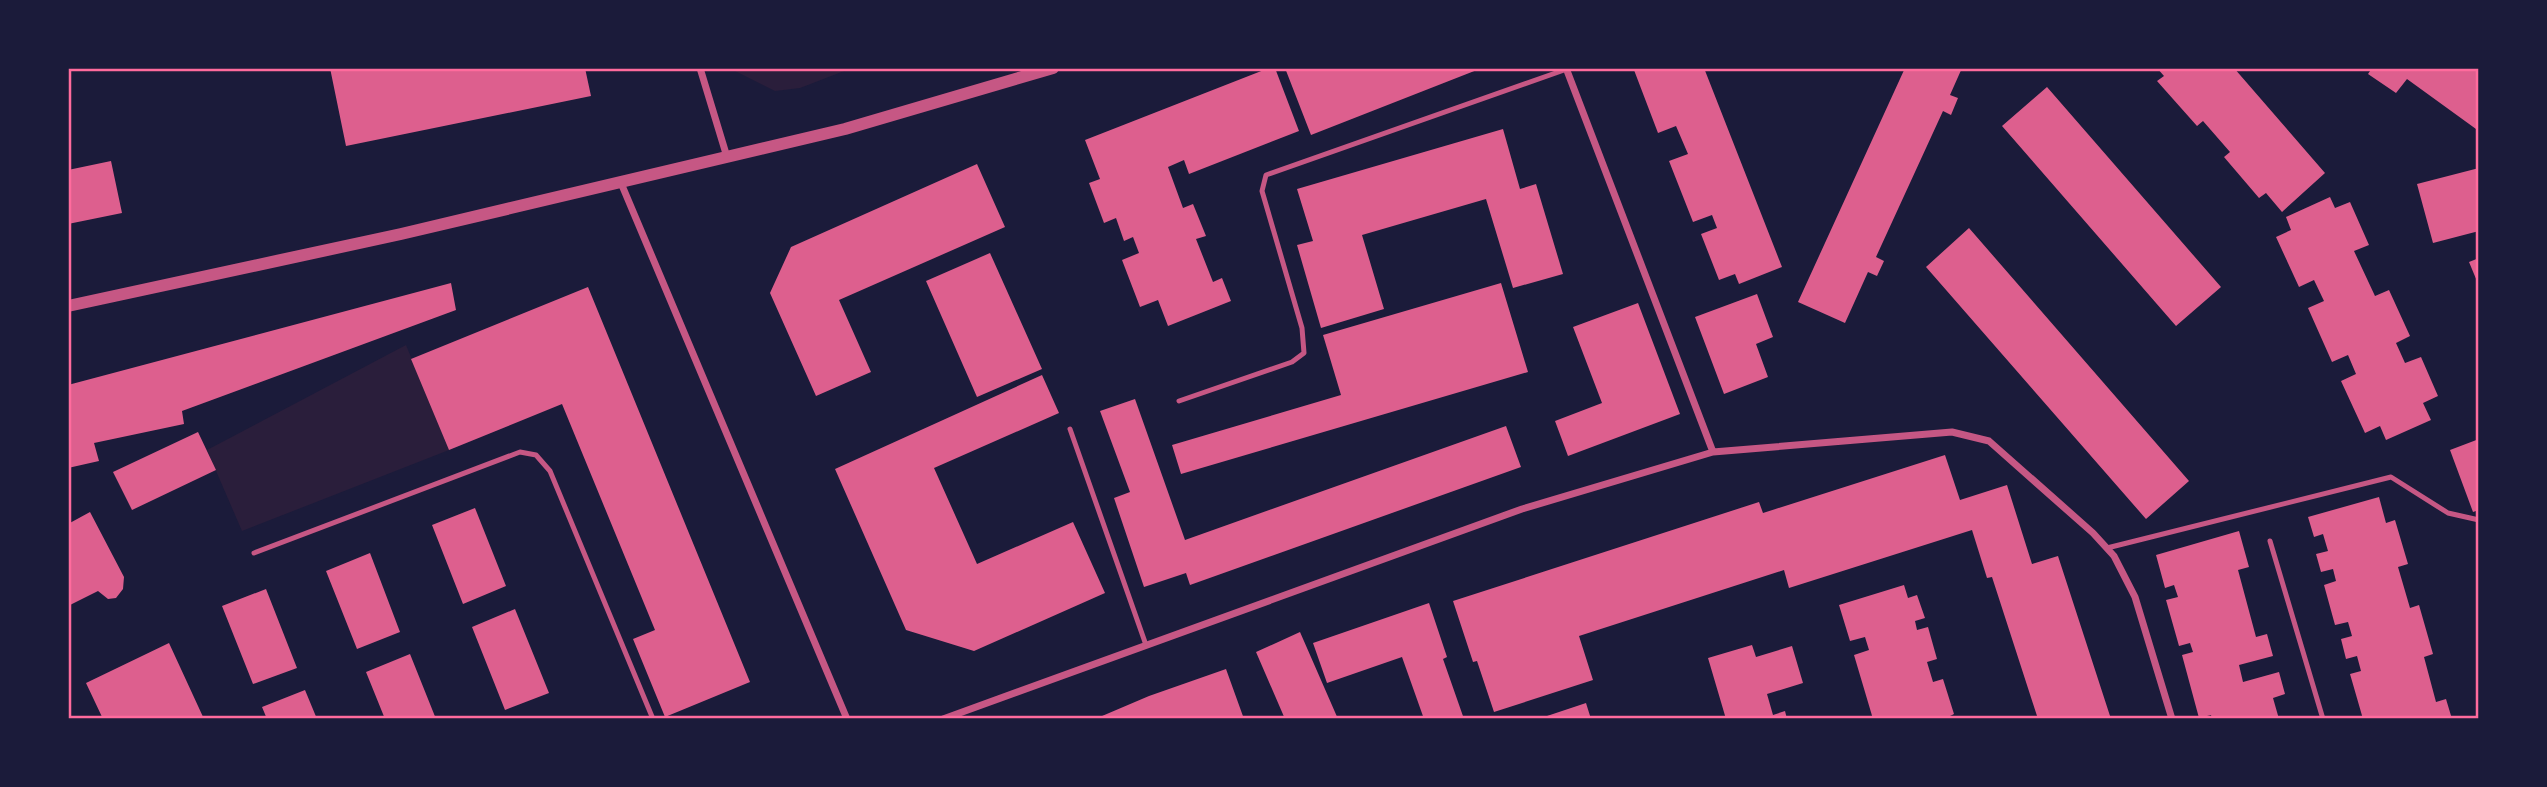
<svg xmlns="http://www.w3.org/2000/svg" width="2547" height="787" viewBox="0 0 2547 787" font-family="'Roboto Condensed',sans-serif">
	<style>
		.green { fill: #2a1e3b }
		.building { fill: #dd5f8e }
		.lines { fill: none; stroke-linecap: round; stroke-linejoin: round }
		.service { stroke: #c65784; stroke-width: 5 }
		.minor { stroke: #c65784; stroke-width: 7 }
		.tertiary { stroke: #c65784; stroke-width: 12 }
		.neatline { fill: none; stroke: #ff6b9d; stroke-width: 2.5 }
	</style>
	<rect width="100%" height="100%" fill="#1b1b3a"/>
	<path class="green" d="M734,68h118l-52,20 -25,3 -40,-20z
		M406,345l43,105 -207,81 -35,-81z"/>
	<path class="building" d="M330,68h255l6,28 -245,50z
		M1269,68h6l24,63 -110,43 -5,-14 -16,7 15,41 10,-4 13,32 -10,3 17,43 9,-4 9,23 -63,25 -10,-26 -18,7 -18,-47 17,-7 -6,-16 -9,4 -8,-23 -12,5 -15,-40 11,-4 -15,-39z
		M1285,68h197l-171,67z
		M1639,68h65l78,199 -43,17 -4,-10 -16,6 -18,-46 16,-6 -5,-13 -19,7 -24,-61 19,-7 -12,-28 -18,7 -24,-63z
		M1905,68h57l-12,27 8,3 -7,17 -8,-4 -67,146 8,4 -7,15 -9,-4 -23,51 -47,-21z
		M2157,68h77l91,105 -43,39 -16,-19 -7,5 -35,-41 6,-5 -27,-31 -6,5 -40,-45 7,-5z
		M2372,68h107v57l-3,4 -69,-50 -11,14 -28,-19z
		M2047,87l174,200 -45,39 -174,-200z
		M1503,129l17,60 16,-5 27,90 -50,14 -27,-89 -124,36 22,74 -63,19 -24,-83 16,-4 -16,-52z
		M111,161l11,52 -54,11v-54z
		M977,164l28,63 -166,73 32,72 -55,24 -46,-103 21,-46z
		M2479,168v63l-46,12 -16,-59z
		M2330,197l5,11 15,-6 19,43 -15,6 21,45 14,-6 21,46 -14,7 9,20 16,-6 17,39 -15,7 8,17 -45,20 -6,-14 -15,7 -24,-52 15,-7 -8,-19 -16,7 -24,-54 16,-7 -10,-21 -15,7 -23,-50 15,-7 -5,-13z
		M1969,228l220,253 -43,38 -220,-252z
		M990,253l52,116 -65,28 -51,-116z
		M2479,258v28l-10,-24z
		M451,283l5,27 -274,101 2,13 -90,19 5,18 -31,7v-83z
		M1501,283l27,89 -347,102 -9,-29 169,-50 -18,-60z
		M588,287l162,395 -85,35 -32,-78 22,-9 -93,-226 -113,46 -38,-91z
		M1757,294l16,43 -17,7 12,33 -44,17 -29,-77z
		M1638,303l42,111 -112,42 -13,-35 47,-18 -29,-76z
		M1042,375l17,38 -125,55 43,96 96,-42 32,71 -131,58 -68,-21 -71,-161z
		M1135,399l50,141 321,-114 15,41 -331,118 -4,-12 -42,14 -30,-89 16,-6 -30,-81z
		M198,432l18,38 -84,40 -19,-38z
		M2479,439v71l-6,2 -23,-62z
		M1945,455l15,45 47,-15 25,79 26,-8 53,163h-73l-46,-142 -5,1 -15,-48 -183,58 -5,-18 -205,66 14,44 -99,32 -17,-51 -4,1 -20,-61 306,-99 4,11z
		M2379,497l7,26 9,-3 13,44 -10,3 12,41 9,-3 14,49 -9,3 12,45 10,-3 6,20h-77l-1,-2 -11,2 -13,-45 11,-3 -4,-15 -11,3 -5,-20 11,-3 -4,-14 -13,3 -11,-40 12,-4 -3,-12 -12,3 -5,-18 12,-3 -5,-17 -9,3 -6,-20z
		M475,508l31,78 -43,18 -31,-79z
		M90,512l34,65 -1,12 -7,9 -8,1 -10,-8 -30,15v-82z
		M2239,531l10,36 -11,3 18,67 11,-3 6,22 -34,9 4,17 36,-10 6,22 -12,4 6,21h-67l-1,-4 -12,3 -17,-63 11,-3 -3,-9 -11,3 -13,-46 12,-3 -4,-12 -9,3 -9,-33z
		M370,553l30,79 -43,17 -31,-78z
		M1904,585l4,13 9,-3 8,23 -10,3 2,9 11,-3 9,32 -10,3 6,20 10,-3 11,35 -10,5h-71l-19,-64 15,-5 -4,-13 -15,4 -11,-36z
		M266,589l31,79 -44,16 -31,-78z
		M1429,603l18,54 -4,2 21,60h-40l-22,-62 -75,26 -14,-40z
		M515,609l34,84 -44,17 -33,-83z
		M1300,632l38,87h-53l-29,-67z
		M169,643l35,76h-101l-17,-36z
		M1752,645l4,12 36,-11 11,37 -36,11 6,21 12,-4 2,8h-61l-18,-61z
		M410,654l26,65h-51l-19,-47z
		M1226,669l18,50h-149l54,-23z
		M305,690l12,29h-50l-5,-12z
		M1586,703l5,16h-50v-1z"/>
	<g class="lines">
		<path class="service" d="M1179,401l113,-39 12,-9 -2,-25 -40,-137 4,-16 301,-106
			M1070,429l76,216
			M2270,541l53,178
			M2107,548l284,-71 57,36 31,7
			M254,553l266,-101 16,3 14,16 103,248"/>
		<path class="minor" d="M700,68l27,89
			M1566,68l147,384
			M621,183l226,536
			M943,719l579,-210 191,-57 239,-20 37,9 104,92 21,23 21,41 37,122"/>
		<path class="tertiary" d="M68,306l333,-72 444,-105 208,-61"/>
	</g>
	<rect width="2547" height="787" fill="none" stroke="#1b1b3a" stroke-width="140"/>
	<rect x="70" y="70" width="2407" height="647" class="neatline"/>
</svg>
